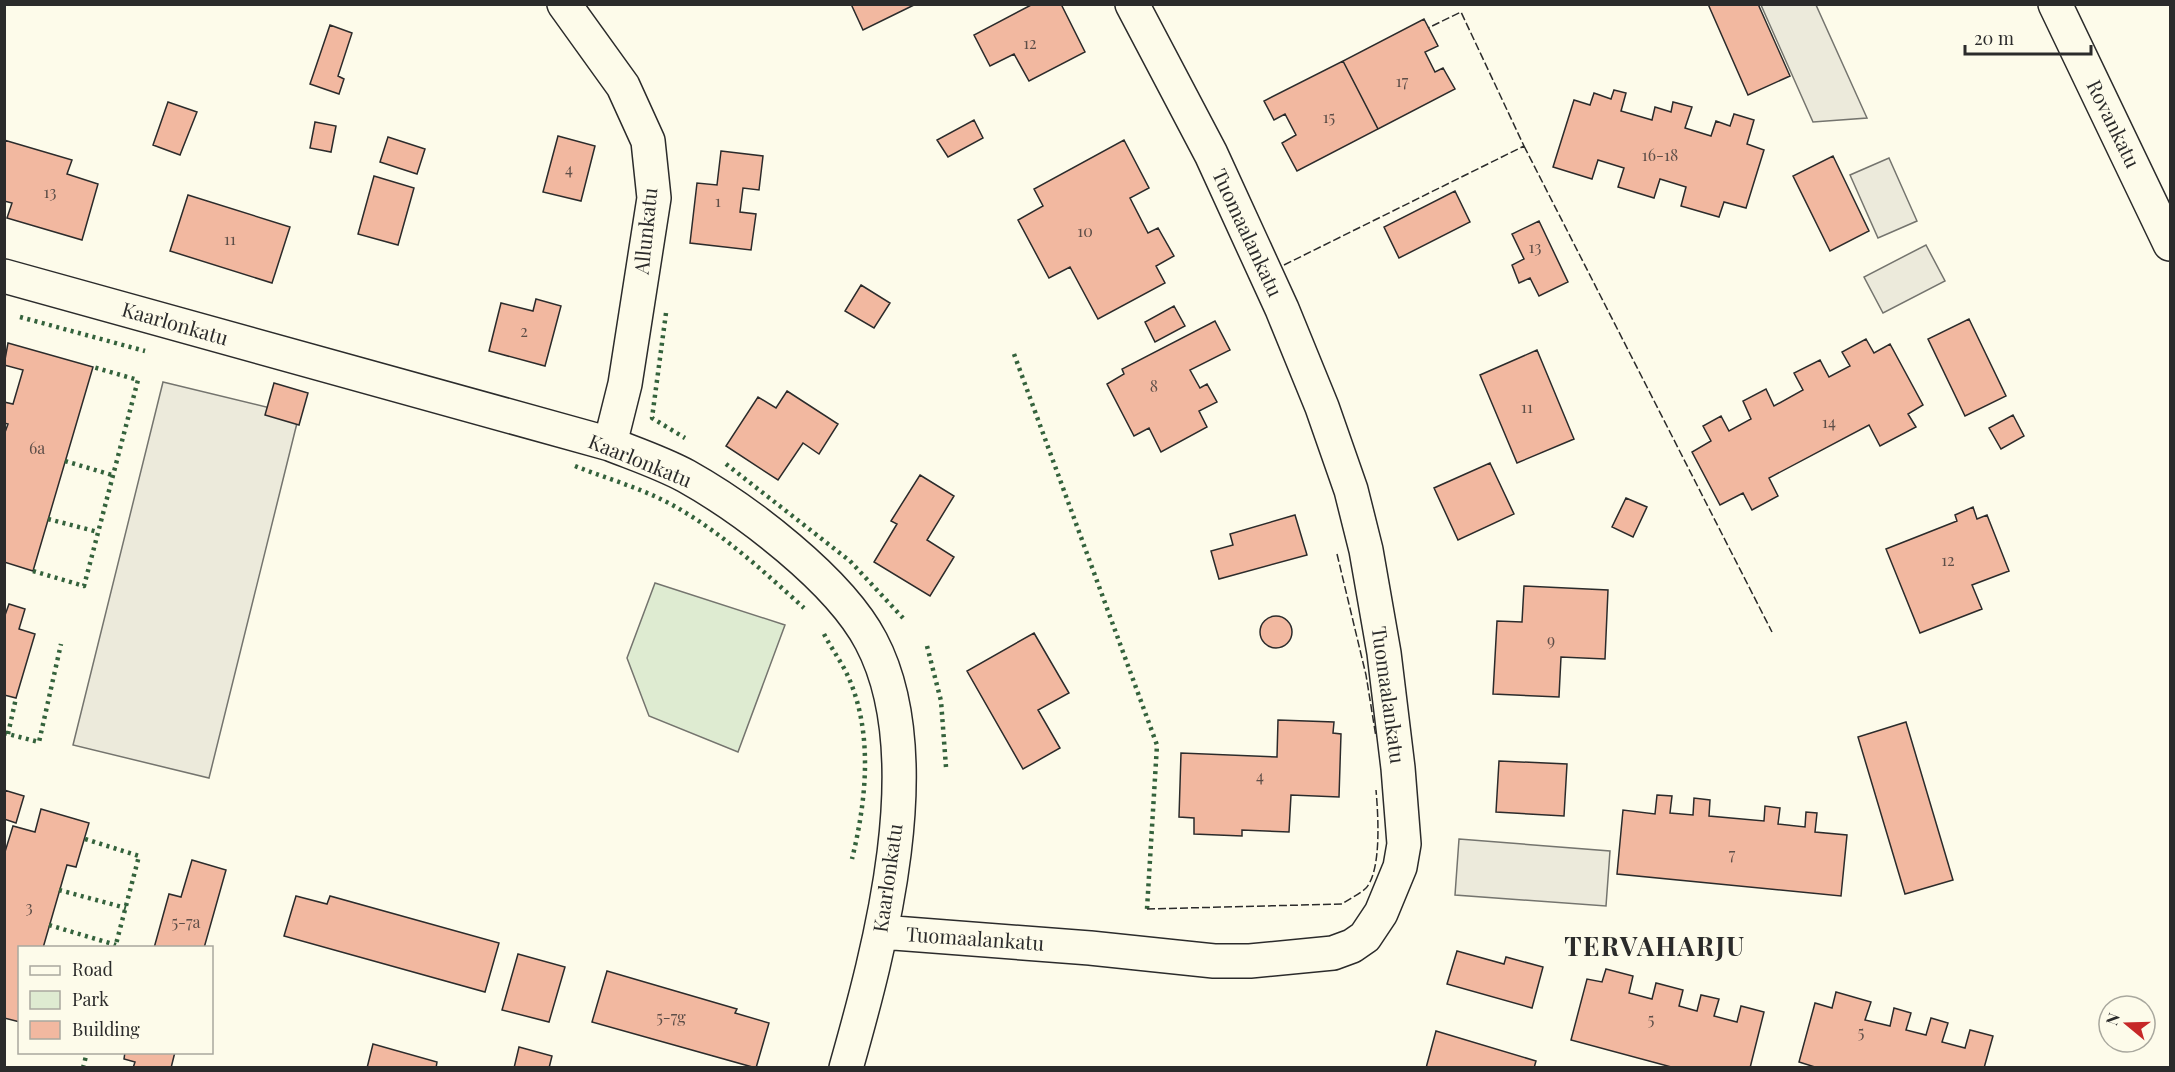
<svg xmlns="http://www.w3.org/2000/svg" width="2175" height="1072" viewBox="0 0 2175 1072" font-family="'Playfair Display',serif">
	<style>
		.green { fill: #deebd1; stroke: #74746e; stroke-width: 1.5 }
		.parking { fill: #eceadb; stroke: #74746e; stroke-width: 1.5 }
		.building { fill: #f2b8a0; stroke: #2b2b2b; stroke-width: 1.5 }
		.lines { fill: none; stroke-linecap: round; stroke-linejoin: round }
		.minor-casing { stroke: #2b2b2b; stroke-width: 36 }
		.tertiary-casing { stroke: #2b2b2b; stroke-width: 36 }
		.minor { stroke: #fdfbea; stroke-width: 33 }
		.tertiary { stroke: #fdfbea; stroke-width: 33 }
		.hedge { stroke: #34623c; stroke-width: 4.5; stroke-dasharray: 3 4.5; stroke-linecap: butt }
		.fence { stroke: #2b2b2b; stroke-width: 1.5; stroke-dasharray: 8 3; stroke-linecap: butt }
		.labels { text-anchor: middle; stroke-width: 4.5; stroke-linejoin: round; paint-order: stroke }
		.number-label { font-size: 16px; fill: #5d4e48 }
		.street-label { font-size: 20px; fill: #2b2b2b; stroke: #fdfbea }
		.district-label { font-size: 26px; font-weight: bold; letter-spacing: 1.5px; fill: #2b2b2b; stroke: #fdfbea }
	</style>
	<rect width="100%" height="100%" fill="#fdfbea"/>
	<path class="green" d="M655,583l130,42 -47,127 -89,-36 -22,-58z"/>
	<path class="parking" d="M1761,5h55l51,113 -54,4z
		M1889,158l28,63 -39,17 -28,-63z
		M1926,245l19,36 -62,32 -19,-36z
		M163,382l136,33 -90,363 -136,-33z
		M1459,839l151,12 -4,55 -151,-11z"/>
	<path class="building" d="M851,4h65l-53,26z
		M1033,4h28l24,48 -56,29 -15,-27 -24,12 -16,-31z
		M1708,4h50l32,72 -42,19z
		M1424,19l14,27 -13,6 10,20 8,-4 12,21 -77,40 -35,-68z
		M330,25l22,8 -14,43 6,3 -5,15 -29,-10z
		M1343,61l35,68 -81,42 -15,-28 14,-8 -11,-21 -11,6 -10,-19z
		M1614,90l12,3 -5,18 31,9 3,-13 16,5 2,-10 19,5 -7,21 26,8 5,-15 14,5 4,-12 20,6 -7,24 17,6 -18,58 -22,-6 -5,15 -38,-11 5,-19 -26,-8 -6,19 -36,-11 6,-19 -26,-8 -6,19 -39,-12 21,-67 16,5 4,-12 17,6z
		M168,102l29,10 -17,43 -27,-10z
		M974,120l9,18 -35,19 -11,-17z
		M315,122l21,4 -5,26 -21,-4z
		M558,136l37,10 -14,55 -38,-9z
		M388,137l37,12 -8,25 -37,-12z
		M4,140l68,20 -5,14 31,10 -16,56 -75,-22 5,-15 -8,-2z
		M1124,140l25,48 -19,10 18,35 10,-5 16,28 -18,10 9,17 -67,36 -28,-52 -21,11 -31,-58 25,-14 -9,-17z
		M721,151l42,5 -4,34 -16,-2 -3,24 16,2 -5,36 -61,-7 7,-60 20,2z
		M1833,156l36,75 -39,20 -37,-75z
		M374,176l40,12 -16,57 -40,-11z
		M1455,191l15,31 -71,36 -15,-31z
		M188,195l102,32 -18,56 -102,-32z
		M1539,221l29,61 -29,14 -9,-18 -11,5 -7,-18 12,-6 -12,-25z
		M861,285l29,18 -16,25 -29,-17z
		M536,299l25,7 -16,60 -56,-15 12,-48 32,8z
		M1174,306l11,20 -30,16 -10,-20z
		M1969,319l37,77 -41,20 -37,-77z
		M1215,321l15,29 -40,20 10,18 7,-4 10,18 -18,9 8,16 -46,25 -12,-24 -15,8 -27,-52 17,-10 -2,-5z
		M1866,339l8,14 16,-9 33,61 -15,9 8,13 -36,19 -11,-21 -100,53 9,18 -26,14 -9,-17 -23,12 -28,-53 19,-11 -8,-15 18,-10 8,15 22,-12 -8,-18 23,-12 8,17 29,-16 -9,-17 26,-13 9,17 21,-11 -8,-14z
		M8,343l85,24 -60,204 -29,-9v-127l4,-11 -4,-1v-21l9,2 10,-34 -19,-5z
		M1537,350l37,89 -57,24 -37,-88z
		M274,383l34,10 -9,32 -34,-10z
		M787,391l51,33 -19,30 -16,-11 -25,37 -52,-34 32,-49 18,11z
		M2013,415l11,21 -23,13 -12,-21z
		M1490,463l24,51 -56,26 -24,-52z
		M920,475l34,21 -27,44 27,17 -24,39 -56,-34 23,-38 -6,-3z
		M1626,498l21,9 -14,30 -21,-10z
		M1973,507l4,12 10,-4 22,56 -37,14 10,24 -62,24 -34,-84 71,-28 -2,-6z
		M1295,515l12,40 -88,24 -8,-28 22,-6 -3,-11z
		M1524,586l84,4 -3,69 -44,-2 -2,40 -66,-3 4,-73 25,1z
		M9,604l16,5 -6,20 16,5 -19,64 -12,-3v-77z
		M1260 632a16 16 0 1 1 32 0a16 16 0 1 1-32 0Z
		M1034,633l35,60 -31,17 22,38 -37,21 -56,-98z
		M1278,720l56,2 -1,11 8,1 -2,63 -48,-2 -2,37 -47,-2v6l-48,-2v-16l-15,-1 2,-64 96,4z
		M1906,722l47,158 -48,14 -47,-157z
		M1499,761l68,3 -3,52 -68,-4z
		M4,790l20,6 -8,27 -12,-4z
		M1657,795l15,1 -2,17 23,2 1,-17 16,2 -1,16 55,5 1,-15 15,2 -2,16 27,3 1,-15 11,1 -2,19 32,3 -6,61 -224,-22 6,-64 32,4z
		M41,809l48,14 -13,44 -9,-2 -24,83h-23v74l-16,-4v-163l9,-29 22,6z
		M192,860l34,10 -22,78h-50l15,-54 12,3z
		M296,896l31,8 3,-8 169,47 -14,49 -201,-56z
		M1457,951l47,13 2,-7 37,10 -11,41 -85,-24z
		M518,954l47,13 -16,55 -47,-12z
		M1606,969l27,7 -4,17 23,6 4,-16 27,7 -4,16 18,5 4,-16 18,4 -5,17 23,6 4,-16 23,6 -14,56h-75l-104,-28 16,-61 15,3z
		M607,971l130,38 -2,4 34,10 -13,45 -164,-46z
		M1836,992l35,10 -6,18 25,6 4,-18 17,5 -5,17 20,5 5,-17 17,5 -6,19 23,6 5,-18 23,6 -9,32h-166l-19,-6 16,-59 17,5z
		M1436,1031l100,30 -2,7h-108z
		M373,1044l64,18 -1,6h-69z
		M519,1047l33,9 -3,12h-35z
		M125,1052h50l-4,16h-38l2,-6 -11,-3z"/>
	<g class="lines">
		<g class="minor-casing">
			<path id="minor" d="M564,4l59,82 25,55 6,57 -29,186 -15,60
				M4,276l606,168c25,10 52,19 76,32 59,33 153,104 185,165 61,115 9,307 -25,427
				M881,932l209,16 124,13h36l83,-8 19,-7 13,-9 16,-24 19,-46 4,-23 -6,-76 -14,-115 -18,-103 -15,-60 -29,-83 -40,-98 -71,-155 -79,-150"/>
		</g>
		<g class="tertiary-casing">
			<path id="tertiary" d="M2055,4l115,240"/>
		</g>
		<use href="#minor" class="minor"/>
		<use href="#tertiary" class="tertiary"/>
		<path class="hedge" d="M666,313l-14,105 33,20
			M20,317l125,34
			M1014,354l143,391 -10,164
			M65,461l47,14
			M726,464l124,97 53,57
			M575,466c25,10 52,18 77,29 55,24 108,73 152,113
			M48,519l50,13
			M33,571l51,15 54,-206 -45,-13
			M824,634c6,12 14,23 21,36 29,58 22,128 7,189
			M927,646l14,55 5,66
			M4,733l35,9 22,-98
			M8,734l8,-36
			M85,839l54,17 -24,92
			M59,890l67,18
			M49,925l67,20
			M83,1068l4,-16"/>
		<path class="fence" d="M1524,146l248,486
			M1284,265l240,-119 -63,-134 -33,16
			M1337,554l29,121 10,62
			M1147,909l195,-5c7,-5 18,-10 24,-16 16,-18 12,-75 10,-98"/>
	</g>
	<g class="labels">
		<g class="number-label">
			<text x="1030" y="49">12</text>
			<text x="1402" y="87">17</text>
			<text x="1329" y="123">15</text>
			<text x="1660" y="161">16-18</text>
			<text x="569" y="175">4</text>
			<text x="50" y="198">13</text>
			<text x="718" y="207">1</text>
			<text x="1085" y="237">10</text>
			<text x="230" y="245">11</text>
			<text x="1535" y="253">13</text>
			<text x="524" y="337">2</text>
			<text x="1154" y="392">8</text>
			<text x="1527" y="413">11</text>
			<text x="1829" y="428">14</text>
			<text x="37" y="454">6a</text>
			<text x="1948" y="566">12</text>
			<text x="1551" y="646">9</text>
			<text x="1260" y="782">4</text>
			<text x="1732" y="860">7</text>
			<text x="29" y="913">3</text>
			<text x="186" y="928">5-7a</text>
			<text x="671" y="1023">5-7g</text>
			<text x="1651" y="1025">5</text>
			<text x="1861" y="1038">5</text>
		</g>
		<g class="street-label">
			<text transform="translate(2113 124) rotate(64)" y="7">Rovankatu</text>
			<text transform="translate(646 231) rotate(-84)" y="7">Allunkatu</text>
			<text transform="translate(1247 233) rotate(65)" y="7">Tuomaalankatu</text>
			<text transform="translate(175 324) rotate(16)" y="7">Kaarlonkatu</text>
			<text transform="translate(640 461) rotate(22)" y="7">Kaarlonkatu</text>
			<text transform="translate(1388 695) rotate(82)" y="7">Tuomaalankatu</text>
			<text transform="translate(888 878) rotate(-82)" y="7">Kaarlonkatu</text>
			<text transform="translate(975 939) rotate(4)" y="7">Tuomaalankatu</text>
		</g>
		<g class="district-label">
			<text x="1655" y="956">TERVAHARJU</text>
		</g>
	</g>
	<rect width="2175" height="1072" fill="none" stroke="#2b2b2b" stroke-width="12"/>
	<rect x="18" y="946" width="195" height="108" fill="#fdfbea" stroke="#a9a89e" stroke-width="1.5"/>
	<rect x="30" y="966" width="30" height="9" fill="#fdfbea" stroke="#a9a89e" stroke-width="1.5"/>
	<text x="72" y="976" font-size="18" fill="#2b2b2b">Road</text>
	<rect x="30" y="991" width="30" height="18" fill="#deebd1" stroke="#a9a89e" stroke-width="1.5"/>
	<text x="72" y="1006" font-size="18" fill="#2b2b2b">Park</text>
	<rect x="30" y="1021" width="30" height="18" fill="#f2b8a0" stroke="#a9a89e" stroke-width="1.5"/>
	<text x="72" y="1036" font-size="18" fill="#2b2b2b">Building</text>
	<g transform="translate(2127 1024) rotate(289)"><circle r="28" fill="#fdfbea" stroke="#a9a89e" stroke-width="1.5"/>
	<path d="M0-4.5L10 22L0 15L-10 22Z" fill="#c62828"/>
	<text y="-9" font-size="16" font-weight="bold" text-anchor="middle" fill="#2b2b2b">N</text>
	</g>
	<path d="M1965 45v9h126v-9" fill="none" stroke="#2b2b2b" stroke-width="3"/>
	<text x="1974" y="45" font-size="18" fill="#2b2b2b" stroke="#fdfbea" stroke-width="4.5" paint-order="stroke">20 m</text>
</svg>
